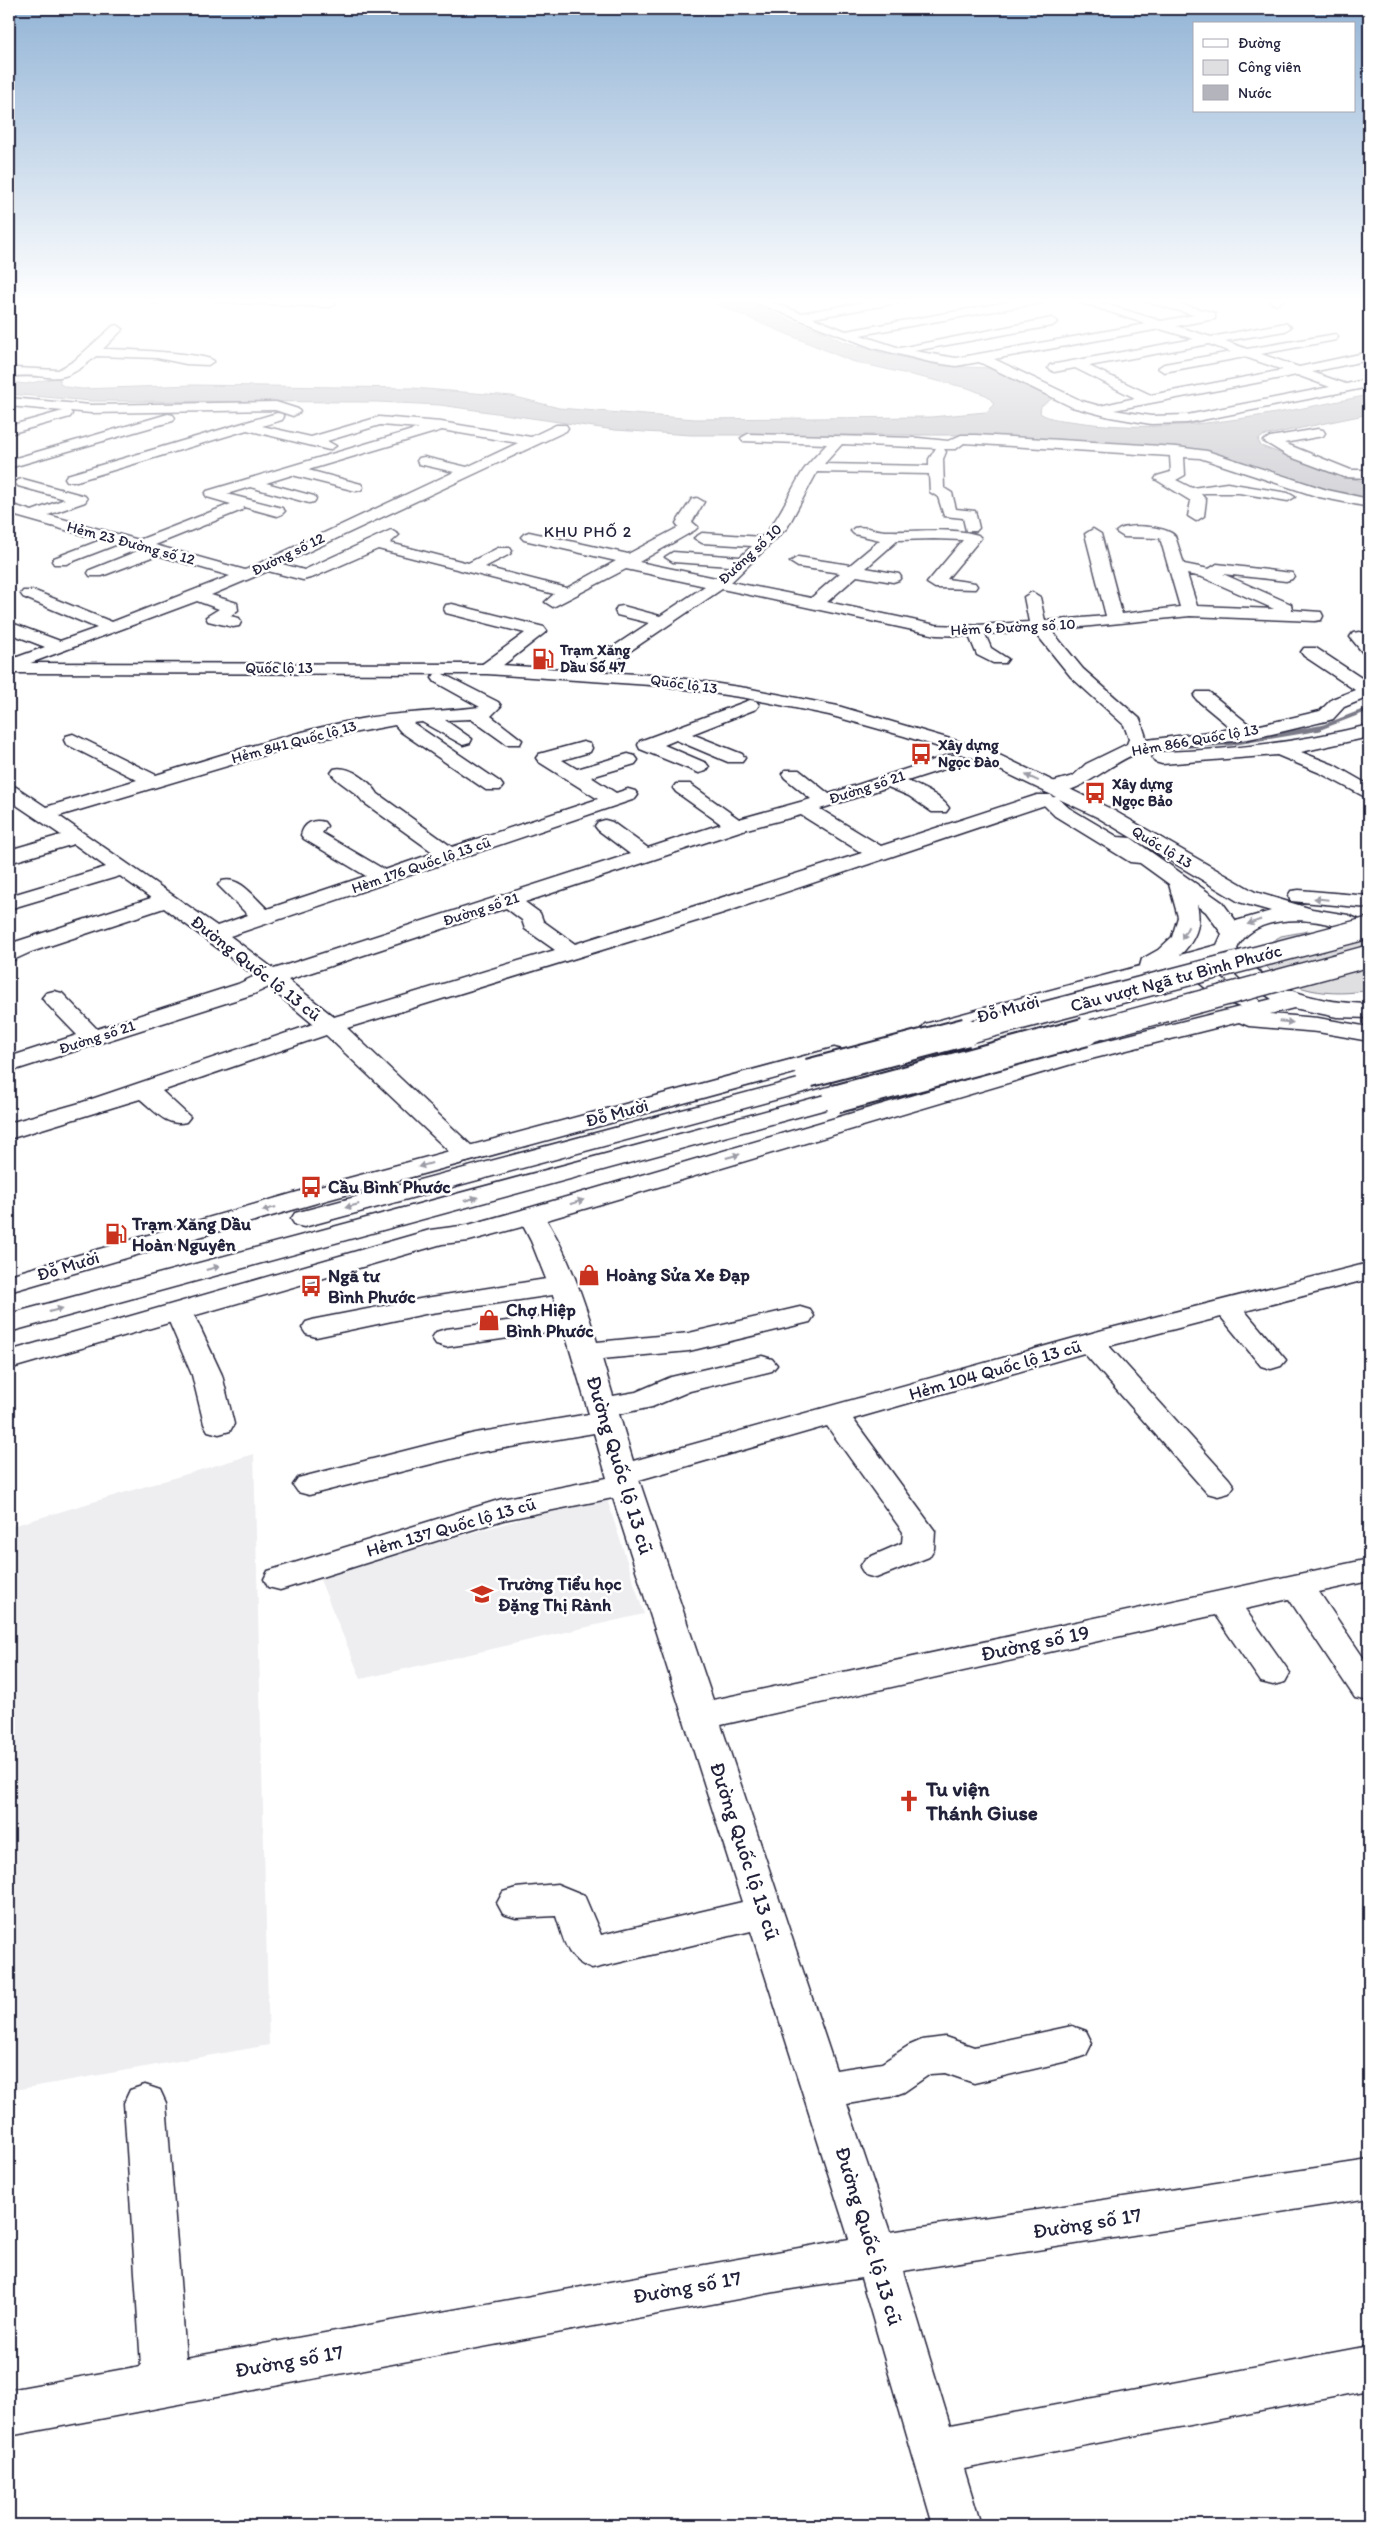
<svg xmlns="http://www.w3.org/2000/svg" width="1378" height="2534" viewBox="0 0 1378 2534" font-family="Itim,sans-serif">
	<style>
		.built { fill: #eeeef1 }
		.green { fill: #dfdfe2; stroke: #80808e }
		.water { fill: #b4b4bc; stroke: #7a7a88 }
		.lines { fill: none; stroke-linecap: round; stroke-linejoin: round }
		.stream-far1 { stroke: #7a7a88; stroke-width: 4 }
		.stream { stroke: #7a7a88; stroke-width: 5 }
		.minor-casing { stroke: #22223b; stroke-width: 3 }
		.highway-casing { stroke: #22223b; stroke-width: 3 }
		.minor { fill: #fff; fill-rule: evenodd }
		.highway { fill: #fff; fill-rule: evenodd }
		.highway-bridge-far1-casing { stroke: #22223b; stroke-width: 24; stroke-linecap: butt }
		.highway-bridge-casing { stroke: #22223b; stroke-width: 31; stroke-linecap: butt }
		.highway-bridge-far1 { stroke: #fff; stroke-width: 21 }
		.highway-bridge { stroke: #fff; stroke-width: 27 }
		.oneway { fill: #9c9ca7 }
		.labels { text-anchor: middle; stroke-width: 5; stroke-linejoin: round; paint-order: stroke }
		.far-street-label { font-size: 15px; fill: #22223b; stroke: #fff }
		.far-poi-label { font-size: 15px; font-weight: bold; fill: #22223b; stroke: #fff; text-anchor: start }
		.far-neighbourhood-label { font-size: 16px; letter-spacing: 1px; fill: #22223b; stroke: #fff }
		.street-label { font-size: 18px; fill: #22223b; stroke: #fff }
		.poi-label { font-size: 18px; font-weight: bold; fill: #22223b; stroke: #fff; text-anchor: start }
		.near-street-label { font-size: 21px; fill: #22223b; stroke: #fff }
		.near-poi-label { font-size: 21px; font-weight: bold; fill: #22223b; stroke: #fff; text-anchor: start }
	</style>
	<rect width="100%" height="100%" fill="#fff"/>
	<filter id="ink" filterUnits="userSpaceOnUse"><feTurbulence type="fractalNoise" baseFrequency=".02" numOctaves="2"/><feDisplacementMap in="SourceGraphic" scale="10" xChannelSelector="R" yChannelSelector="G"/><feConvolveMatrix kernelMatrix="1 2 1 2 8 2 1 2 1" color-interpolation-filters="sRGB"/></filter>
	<g filter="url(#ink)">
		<path class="built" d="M254,1454l15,591 -260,46v-564z
			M606,1496l38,118 -283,65 -43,-104z"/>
		<path class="green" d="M1308,931l47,6 14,5v48c-35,7 -84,3 -107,-29l2,-15 17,-10z"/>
		<path class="water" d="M704,299h37l46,20 38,13 16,9 42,12 60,13 46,2 64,30 -12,8 -1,7c10,7 24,7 37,9 98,14 197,-8 292,-27v19l-106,22 -5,4 3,6 82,31 26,5v19l-43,-9 -156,-43 -117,-10 -87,-4h-275l-76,-5 -175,-25 -63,-3 -286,-1 -82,-7v-12l17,2 29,-6 5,1v5l6,3 16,2 110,-4 221,3 99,8 47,12 136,11 236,-2 55,-5 8,-8 -6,-8 -20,-8 -117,-27z"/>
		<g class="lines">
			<path class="stream-far1" d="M1317,729l52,-20"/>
			<path class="stream" d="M1173,746l58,-3 89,-15"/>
			<g class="minor-casing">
				<path id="minor" d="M152,299h13l-9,5 -4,-1z
					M213,299c18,0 115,-3 123,5l-6,3 -111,-5z
					M746,299h17l38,14 83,-14h26l-6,3 -91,16 33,13 179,-32h26l-6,3 -185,33 40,13 152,-30 6,4 -6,4 -138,25 42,7 190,-34 -75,-25h18l72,22 33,-6 -50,-14 -2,-2h19l54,14v6l-39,7 35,11 74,-14 6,4 -6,4 -60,10 22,8 89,-15 2,3 -2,3 -75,14 38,13 70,-15v8l-57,12 34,12 23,-5v8l-182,36 -36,1 -41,-7 -38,-10 -93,-45 -23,4 -26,-4 -57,-14zM1160,329l34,10 -144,26 -2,3 6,4 21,-4 60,30 -35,8 -18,-5 -88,-42zM1209,344l22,8 -67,12 -6,4 6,4 81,-15 38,13 -132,25 -62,-29zM1297,375l33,12 -143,28 -36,1 -37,-6z
					M1272,299h13l-9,6 -6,-3z
					M117,325l6,4 -20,20c16,0 104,4 111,12l-6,4 -22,-1 -29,-6 -61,-2c-40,36 -45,14 -87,21v-8l6,-1 43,2 16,-9 39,-35z
					M9,398l82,7 185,-3 22,7 2,3 -7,4 -18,-6 -184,3 -21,-2 2,3 -2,3 -61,17v-8l54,-15 -54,-5z
					M277,413l5,1 2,3 -2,3 -20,6 49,11 68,-20 62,5 90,15 25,-12h10l2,3 -2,3 -284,133 22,6 87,-40 8,5 -9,8 78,20 30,-15h12l2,3 -2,3 -25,13 82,21 49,-27 -92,-21 -3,-3 3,-3 5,-2 99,22 51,-27 -3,-4 16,-24 5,-1 7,4 -12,20 6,5 -3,3 -56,32 77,16 14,-12 -57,-4 -8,-5 8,-5 67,5 12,-11 -50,-3 -8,-5 8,-5 60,4c18,-19 27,-44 41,-66 7,-10 16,-18 24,-27l-84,-3 -2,-3 7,-4 170,4 30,3 13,-6h15l201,12 30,4 120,39 42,9v8l-50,-10 -119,-39 -16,-1 1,18 -9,5 16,8 35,-5 61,10 7,4 -7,4 -49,-8h-34l-4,1 5,6 -2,16 -8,5 -8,-5 3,-15 -36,-22 2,-3 14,-4 -1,-16 -206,-13 -8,6h-12l2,3 -3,7 1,29 8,5 4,16 19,2 4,17 -3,3h-10l-3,-13 -19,-2 -6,-19 -8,-5 -1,-18 -112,-2 -30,56 -56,54 80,16 29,-25 -42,-6 -8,-5 8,-5 52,8 30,-25 -26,-6 -3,-3 3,-3c11,-3 23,3 34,3 31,1 60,-4 90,4l3,3 -34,41 28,4 2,3 -2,3 -40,-1 -8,-5 36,-43 -29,-1 -36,1 -32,28 33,6 2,3 -2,3 -6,2 -36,-6 -30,26 109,23 24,1 69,-4 -5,-25 8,-5 8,5 5,24 61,-5 -21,-82 8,-5 8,5 21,80 58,-7 -20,-69 -36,-1 -8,-5c8,-10 51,-6 59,4l9,28 25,5 8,-5 75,9 2,3 -2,3 -6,2 -63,-7 68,30 1,6 29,2 2,4 -2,4 -6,1 -125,-5 -139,14 32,39 57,50 7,21 85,-11 -35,-29 -3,-4 3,-4h12l43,35 68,-16 12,-12 23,-9 -51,-34 -3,-4 3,-4h12l53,35v14l-25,10 -11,12 -7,2c-26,6 -52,13 -78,18 -35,6 -73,4 -107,13 -30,8 -64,48 -96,40l-3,-4 3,-4 28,-8 13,-12 41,-20 2,-5 -5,-14 -53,-48 -37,-46 -49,3 6,14 17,11 -3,4h-12l-16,-8 -8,-19 -33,-1 -214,-46 -132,89h-12l-3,-4 3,-4 71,-47 -32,-8 -2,-4 2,-4 6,-1 37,10 45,-30 -79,-17 -73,38 -8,-5 9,-8 -176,-45 -64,28 -11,3 -35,-9 -57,24 26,8 1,7 -8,6 9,2 2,4 -2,4 -6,1 -25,-6 -2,-4 13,-8 -22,-8 -188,70v-11l36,-13 -36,-14v-11l51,19 37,-13 -74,-31 -2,-3 2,-3h12l77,31 118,-46 -73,-21 -55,21h-12l-2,-3 2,-3 50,-20 -22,-6 -52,20h-12l-2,-3 2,-3 47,-18 -85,-24h-7v-8l7,-2 16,5 33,-12 -47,-13 -2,-3 2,-3 5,-1 62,17 2,3 -2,3 -37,13 91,25 92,-36 -24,-7 -2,-3 2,-3 212,-63 -39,-3 -53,16 9,5 -7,4 -82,-20 -170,51h-10l-2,-3 2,-3zM442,430l76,13 -51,24 -43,-10 -5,1 -2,3 2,3 35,8 -209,98 -90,-25 87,-35 2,-3 33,9 5,-2 3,-3 -3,-3 -55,-14 23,-7 59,16 5,-1 2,-3 -2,-3 -48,-13 26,-8 64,16 5,-1 2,-3 -2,-3 -53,-14zM842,444l94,4 -7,11v7l-105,-2zM1187,574l15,3 72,32 -77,-3z
					M168,414l5,1 2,3 -2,3 -164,47v-8z
					M1318,429l5,1 2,3 -2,3 -39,7 67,27h18v8l-25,-1 -56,-21 -25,-15 7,-4z
					M452,604l92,23 3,4 -54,42h-12l-3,-4 3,-4 44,-32 -79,-20 -2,-4 2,-4z
					M1359,632l6,1 4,5v16l-6,-1 -13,-16 3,-4z
					M441,673l57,29 3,4 -10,10 31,24 -2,4h-14l-35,-25 -26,1 27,19 -2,4 -7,2 -41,-23 -9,1 87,59 3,4 -3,4h-14l-85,-58 -6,-7 -80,15 -256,76 158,110 31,-11 -30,-30 4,-4c18,-5 32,16 45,28l99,-33 -62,-37 -3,-4c3,-12 12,-16 23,-13l3,4 -5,7 63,37 49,-17 -71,-51c-8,-12 -23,-17 -32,-29l3,-4c15,-4 36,12 44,25l74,53 146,-48 -59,-37 -3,-4 3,-4 44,-12 7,2 2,4 -2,4 -28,8 15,9 51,-15 7,2 3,4 -3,4 -44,13 25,16 12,-4 7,2 3,4 -3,4 -405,137 44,33 356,-115 -32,-24 -3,-4 3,-4 7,-2 7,2 36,26 73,-24 -45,-32 -3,-4 3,-4h14l49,35 72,-20 -26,-21 -3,-4 3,-4h14l30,24 120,-39h14l3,4 -3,4 -56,18c14,6 33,14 42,27l-3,4h-14l-23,-16 -21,-9 -68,22 61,37 156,-51h14l3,4 -3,4 -328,110 -376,115 128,121 4,5 -4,5 -9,3 -9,-3 -131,-124 -164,56 28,26 -4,5c-20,5 -32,-12 -46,-23l-131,40v-16l71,-20 233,-79 -44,-37 -15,7 -245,78v-15l68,-22 -31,-32 -4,-5 4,-5 8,-2 8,2 35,36 141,-45 17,-8 -91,-68 -133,44 -22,10v-16l6,-4 136,-44 -31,-22 -111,33v-13l97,-29 -32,-23 -65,19v-13l52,-15 -52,-35v-15l7,2 30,20 91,-27 -71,-36 -2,-4 2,-4 7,-2 83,41c66,-20 132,-42 199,-55 41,-8 83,-8 125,-13l-45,-25 -3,-4 3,-4zM801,815l61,38 -287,91 -32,-23 -3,-8 -15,-11 218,-72zM506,908l16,12 3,9 30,21 -221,67 -46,-37z
					M750,700l6,1 3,4 -3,4 -64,25 50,20 3,4 -3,4h-14l-52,-22 -12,5 42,18 3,4 -3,4 -7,2 -59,-24 -2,-4 2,-4z
					M1369,725v12l-68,15 33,13 35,20v14l-49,-26 -43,-18 -115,9 -7,-2 -3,-4 3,-4 7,-2c70,-2 139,-10 207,-27z
					M531,1208l9,2c27,39 43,88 57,132l92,-9 111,-26 10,3 4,6 -4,6 -121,29 -87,8 11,37 23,-4 35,-15 91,-21 10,3 5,6 -5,6 -82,20 -38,16 -33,7 14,47 470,-131 266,-67v16l-124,32 41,49 -5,6 -10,3 -10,-3 -40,-49 -112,29 120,133 5,7 -5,7 -11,3 -11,-3 -123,-140 -231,66 82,112 -1,18 -5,8 -53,21 -11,-3 -5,-8 5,-8 37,-16 1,-11 -76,-106 -188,54 74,220 656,-141v22l-50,11 50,74v35l-14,-3 -66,-99 -44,10 45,64 -5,9 -12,3 -12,-3 -46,-67 -494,110 115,345 46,-7 26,-17 14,-6 23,-3 29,10 98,-21 14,5 6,12 -6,12 -14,5 -98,23 -29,-10 -15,1 -26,18 -14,5 -43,7 43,128 479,-72v38l-466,73 47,154 419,-79v44l-405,79 17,56h-48l-72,-247 -70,11 -782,147v-46l132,-24 -17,-263 6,-13 15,-5 15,5 6,13 20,255 663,-119 -98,-308 -159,38c-26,-9 -28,-29 -36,-53l-40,2 -13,-4 -6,-11 6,-11 13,-4 41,-4 27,11 17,40 141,-33 -129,-404 -110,22 -223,70 -12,-3 -4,-8 4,-8 234,-72 105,-21 -13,-45 -119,20 -166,42 -11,-3 -5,-7 5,-7 177,-45 114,-19 -25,-84 -118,17 -10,-3 -4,-6 4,-6 10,-3 114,-15 -7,-19 -128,19 -109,23 -10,-3 -4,-6 4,-6 10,-3 109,-21 121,-19 -15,-38 -13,-25 4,-6z
					M182,1310l10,3 4,6 26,56 12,49 -4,7 -11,3 -11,-3 -4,-7 -12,-49 -24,-56 4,-6z"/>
			</g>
			<g class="highway-casing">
				<path id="highway" d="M9,663l478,1 178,12 81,12 92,18 153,45 120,58 144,83 57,17 36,6 21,9v15c-12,-3 -22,-10 -33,-13 -31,-9 -84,-11 -99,23 5,8 12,14 19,20 33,27 71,34 113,35v14l-32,-1 -43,-9 -24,6 48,4 51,9v14l-51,-9 -69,-6 -10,-4 -164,41 -535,159 -71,19 -27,3 -433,125v-18l421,-121 38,-5 54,-15 535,-157 183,-46 -21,-8 -38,-31 -240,66 -8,2 -8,-2 -4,-5 4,-5 215,-58 2,-7 16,-9 14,-13 6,-20 -9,-33 -29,-21 -10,-1 -75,-46 -14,-14 3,-4 12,-1 -79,-38 -73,-23 -75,-21 -83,-17 -81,-12 -178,-12 -478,-1zM1059,799l38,18 142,85 32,9 -35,10 -14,-19 -91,-64 -13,-1 -49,-29zM1197,905l9,7 16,22 -5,11 -37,10c15,-14 22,-30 17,-50zM1220,958l22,22 30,19 -12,3 -3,-4 -22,-9 -33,-26z
					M1299,890l70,6v12l-78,-7 -3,-5 3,-5z
					M834,1048l8,2 4,5 -4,5 -515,140 -318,92v-17l299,-86z
					M821,1073l9,2 3,5 -3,5 -526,142 -9,-2 -4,-6 4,-6z
					M836,1092l9,2 3,5 -3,5 -836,228v-18z"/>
			</g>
			<use href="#minor" class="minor"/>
			<use href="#highway" class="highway"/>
			<g class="highway-bridge-far1-casing">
				<path id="highway-bridge-far1" d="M962,1034l407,-106
					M1080,1034l289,-78"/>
			</g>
			<g class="highway-bridge-casing">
				<path id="highway-bridge" d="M809,1073l157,-41
					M836,1099l249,-67"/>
			</g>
			<use href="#highway-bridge-far1" class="highway-bridge-far1"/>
			<use href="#highway-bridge" class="highway-bridge"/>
		</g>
		<defs><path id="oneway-solid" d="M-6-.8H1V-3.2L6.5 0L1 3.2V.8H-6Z" transform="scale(1.25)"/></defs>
		<g class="oneway">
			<use href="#oneway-solid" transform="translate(1032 778) rotate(-155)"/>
			<use href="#oneway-solid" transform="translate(1321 899) rotate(-174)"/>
			<use href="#oneway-solid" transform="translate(1254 922) rotate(161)"/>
			<use href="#oneway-solid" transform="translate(1185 933) rotate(117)"/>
			<use href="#oneway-solid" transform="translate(1286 1022) rotate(5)"/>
			<use href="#oneway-solid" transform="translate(733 1156) rotate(-15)"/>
			<use href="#oneway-solid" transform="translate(425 1165) rotate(164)"/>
			<use href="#oneway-solid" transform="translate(471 1199) rotate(-15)"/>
			<use href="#oneway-solid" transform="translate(577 1202) rotate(-17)"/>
			<use href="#oneway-solid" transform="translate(352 1206) rotate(165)"/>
			<use href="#oneway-solid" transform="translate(269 1209) rotate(164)"/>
			<use href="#oneway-solid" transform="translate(213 1268) rotate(-15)"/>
			<use href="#oneway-solid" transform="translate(56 1310) rotate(-15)"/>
		</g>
	</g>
	<linearGradient id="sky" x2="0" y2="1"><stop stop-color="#93b4d6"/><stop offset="0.46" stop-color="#fff"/><stop offset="1" stop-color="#fff" stop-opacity="0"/></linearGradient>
	<rect width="1378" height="654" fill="url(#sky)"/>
	<defs>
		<g id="fuel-bare" transform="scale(1.725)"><path d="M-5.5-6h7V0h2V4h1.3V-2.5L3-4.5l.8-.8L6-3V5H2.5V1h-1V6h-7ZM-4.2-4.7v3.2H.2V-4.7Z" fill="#c8321e" stroke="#fff" stroke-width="2.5" paint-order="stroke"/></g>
		<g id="bus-bare" transform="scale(1.725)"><path d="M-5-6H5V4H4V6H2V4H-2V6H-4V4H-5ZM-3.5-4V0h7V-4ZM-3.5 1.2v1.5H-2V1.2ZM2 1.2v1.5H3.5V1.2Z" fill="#c8321e" stroke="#fff" stroke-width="2.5" paint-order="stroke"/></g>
		<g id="shop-bare" transform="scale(1.725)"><path d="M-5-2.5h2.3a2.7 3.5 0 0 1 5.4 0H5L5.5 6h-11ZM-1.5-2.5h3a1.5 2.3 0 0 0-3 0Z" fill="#c8321e" stroke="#fff" stroke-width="2.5" paint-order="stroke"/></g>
		<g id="school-bare" transform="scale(1.725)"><path d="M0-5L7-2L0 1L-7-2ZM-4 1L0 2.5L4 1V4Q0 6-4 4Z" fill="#c8321e" stroke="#fff" stroke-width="2.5" paint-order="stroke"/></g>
		<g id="church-bare" transform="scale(1.725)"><path d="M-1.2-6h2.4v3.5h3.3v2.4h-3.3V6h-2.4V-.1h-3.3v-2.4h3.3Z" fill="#c8321e" stroke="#fff" stroke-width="2.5" paint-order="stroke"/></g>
	</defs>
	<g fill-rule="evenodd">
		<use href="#fuel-bare" x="543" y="659"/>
		<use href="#bus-bare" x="921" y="754"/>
		<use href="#bus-bare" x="1095" y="793"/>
		<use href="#bus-bare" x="311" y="1187"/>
		<use href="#fuel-bare" x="116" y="1234"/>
		<use href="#shop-bare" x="589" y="1275"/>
		<use href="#bus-bare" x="311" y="1286"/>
		<use href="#shop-bare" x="489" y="1320"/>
		<use href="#school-bare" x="482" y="1594"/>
		<use href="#church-bare" x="909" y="1801"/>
	</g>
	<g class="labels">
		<g class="far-street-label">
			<text transform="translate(131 543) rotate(15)" y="5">Hẻm 23 Đường số 12</text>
			<text transform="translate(288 554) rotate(-26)" y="5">Đường số 12</text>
			<text transform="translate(750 554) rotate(-43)" y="5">Đường số 10</text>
			<text transform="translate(1013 627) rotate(-3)" y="5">Hẻm 6 Đường số 10</text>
			<text x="279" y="673">Quốc lộ 13</text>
			<text transform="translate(684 684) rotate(8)" y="5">Quốc lộ 13</text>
			<text transform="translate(1195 740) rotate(-10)" y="5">Hẻm 866 Quốc lộ 13</text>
			<text transform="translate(294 742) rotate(-15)" y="5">Hẻm 841 Quốc lộ 13</text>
			<text transform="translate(867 787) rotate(-18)" y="5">Đường số 21</text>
			<text transform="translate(1162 847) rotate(31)" y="5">Quốc lộ 13</text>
			<text transform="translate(421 865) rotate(-19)" y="5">Hèm 176 Quốc lộ 13 cũ</text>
			<text transform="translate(481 909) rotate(-18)" y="5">Đường số 21</text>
			<text transform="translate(97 1037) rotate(-18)" y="5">Đường số 21</text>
		</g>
		<g class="far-poi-label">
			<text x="560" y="655">Trạm Xăng<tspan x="560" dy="17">Dầu Số 47</tspan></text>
			<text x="938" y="750">Xây dựng<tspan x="938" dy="17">Ngọc Đào</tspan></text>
			<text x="1112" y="789">Xây dựng<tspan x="1112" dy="17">Ngọc Bảo</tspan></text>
		</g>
		<g class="far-neighbourhood-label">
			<text x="588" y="537">KHU PHỐ 2</text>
		</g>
		<g class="street-label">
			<text transform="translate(256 968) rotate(38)" y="6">Đường Quốc lộ 13 cũ</text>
			<text transform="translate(1176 978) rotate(-15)" y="6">Cầu vượt Ngã tư Bình Phước</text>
			<text transform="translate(1008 1009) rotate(-15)" y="6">Đỗ Mười</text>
			<text transform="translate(617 1113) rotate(-15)" y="6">Đỗ Mười</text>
			<text transform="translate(68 1266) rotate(-17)" y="6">Đỗ Mười</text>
			<text transform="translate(995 1370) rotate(-16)" y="6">Hẻm 104 Quốc lộ 13 cũ</text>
			<text transform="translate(451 1527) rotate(-16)" y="6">Hẻm 137 Quốc lộ 13 cũ</text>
		</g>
		<g class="poi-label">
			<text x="328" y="1193">Cầu Bình Phước</text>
			<text x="132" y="1230">Trạm Xăng Dầu<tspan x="132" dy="21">Hoàn Nguyên</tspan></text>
			<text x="606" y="1281">Hoàng Sửa Xe Đạp</text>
			<text x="328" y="1282">Ngã tư<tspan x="328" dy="21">Bình Phước</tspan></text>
			<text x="506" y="1316">Chợ Hiệp<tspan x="506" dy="21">Bình Phước</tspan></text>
			<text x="498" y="1590">Trường Tiểu học<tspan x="498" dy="21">Đặng Thị Rành</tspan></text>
		</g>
		<g class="near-street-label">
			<text transform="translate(620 1465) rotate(73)" y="7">Đường Quốc lộ 13 cũ</text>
			<text transform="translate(1035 1643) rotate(-12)" y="7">Đường số 19</text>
			<text transform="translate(745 1851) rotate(72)" y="7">Đường Quốc lộ 13 cũ</text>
			<text transform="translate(1087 2223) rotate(-9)" y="7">Đường số 17</text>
			<text transform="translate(869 2236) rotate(73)" y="7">Đường Quốc lộ 13 cũ</text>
			<text transform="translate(687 2287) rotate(-10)" y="7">Đường số 17</text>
			<text transform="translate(289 2361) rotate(-10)" y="7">Đường số 17</text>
		</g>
		<g class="near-poi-label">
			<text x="926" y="1796">Tu viện<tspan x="926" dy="24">Thánh Giuse</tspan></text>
		</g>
	</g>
	<rect width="1378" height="2534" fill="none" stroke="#fff" stroke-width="30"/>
	<rect x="15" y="15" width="1348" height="2504" fill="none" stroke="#22223b" stroke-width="2" filter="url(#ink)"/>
	<rect x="1193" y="22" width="162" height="90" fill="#ffffff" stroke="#a7a7b1"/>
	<rect x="1203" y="39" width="25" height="8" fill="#ffffff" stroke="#a7a7b1"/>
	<text x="1238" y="48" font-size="15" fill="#22223b">Đường</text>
	<rect x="1203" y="60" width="25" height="15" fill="#dfdfe2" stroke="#a7a7b1"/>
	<text x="1238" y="72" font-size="15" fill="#22223b">Công viên</text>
	<rect x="1203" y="85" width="25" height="15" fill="#b4b4bc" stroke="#a7a7b1"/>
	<text x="1238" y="98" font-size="15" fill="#22223b">Nước</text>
</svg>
